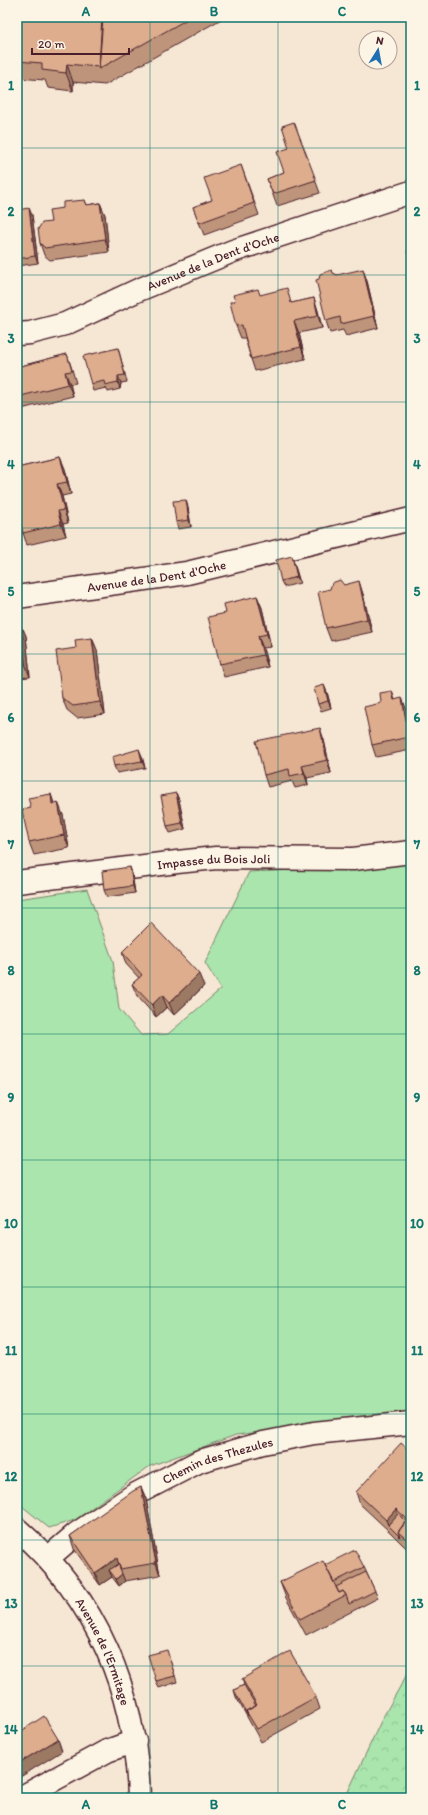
<svg xmlns="http://www.w3.org/2000/svg" width="428" height="1815" viewBox="0 0 428 1815" font-family="Itim,sans-serif">
	<style>
		.grass { fill: #a9e5ac; stroke: #7a826c }
		.forest { fill: url(#forest-crowns); stroke: #7a826c }
		.lines { fill: none; stroke-linecap: round; stroke-linejoin: round }
		.minor-casing { stroke: #4a1f2b; stroke-width: 25 }
		.minor { stroke: #fcf5e5; stroke-width: 22 }
		.wall { fill: #be957a; stroke: #4a1f2b }
		.shaded-wall { fill: #9b7963; stroke: #4a1f2b }
		.building { fill: #ddad8e; stroke: #4a1f2b }
		.grid { fill: none; stroke: #0f766e; stroke-width: 1; stroke-opacity: 0.55 }
		.labels { text-anchor: middle; stroke-width: 4; stroke-linejoin: round; paint-order: stroke }
		.street-label { font-size: 13px; fill: #4a1f2b; stroke: #fcf5e5 }
		.neatline { fill: none; stroke: #0f766e; stroke-width: 1.5 }
		.grid-label { font-size: 13px; text-anchor: middle; font-weight: bold; fill: #0f766e }
	</style>
	<defs>
		<pattern id="forest-crowns" width="20" height="18" patternUnits="userSpaceOnUse"><rect width="20" height="18" fill="#a9e5ac"/><path d="M2 6a3 3 0 1 1 6 0M12 15a3 3 0 1 1 6 0" fill="none" stroke="#93c494"/></pattern>
	</defs>
	<rect width="100%" height="100%" fill="#f6e7d4"/>
	<filter id="ink" filterUnits="userSpaceOnUse"><feTurbulence type="fractalNoise" baseFrequency=".025" numOctaves="2"/><feDisplacementMap in="SourceGraphic" scale="8" xChannelSelector="R" yChannelSelector="G"/><feConvolveMatrix kernelMatrix="1 2 1 2 8 2 1 2 1" color-interpolation-filters="sRGB"/></filter>
	<g filter="url(#ink)">
		<path class="grass" d="M411,862v551l-175,22 -86,31 -75,54 -26,8 -32,-26v-603l70,-10 26,72 6,48 22,26 27,-1 53,-45 -16,-26 44,-91 135,-6z"/>
		<path class="forest" d="M411,1667v131h-66l37,-79z"/>
		<g class="lines">
			<g class="minor-casing">
				<g id="minor">
					<path id="s1" d="M17,334l13,-1 35,-9 71,-33 97,-40 178,-59"/>
					<path id="s2" d="M17,597l170,-24 224,-54"/>
					<path id="s3" d="M17,882l160,-20 39,-4 137,1 58,-7"/>
					<path id="s4" d="M17,1529c81,70 119,164 122,269"/>
					<path id="s5" d="M48,1558l28,-24 58,-39 66,-34 63,-18 51,-10 97,-10"/>
					<path d="M20,1798l87,-47 28,-10"/>
				</g>
			</g>
			<use href="#minor" class="minor"/>
		</g>
		<path class="wall" d="M17,17h208l-120,68 -32,-3v9l-25,-3 -3,-8 -28,-2z
			M294,122l26,71 -43,13 -10,-27 17,-7 5,-24z
			M241,165l18,50 -55,20 -11,-28 19,-7z
			M85,200l2,5 13,-2 5,12 4,37 -59,8 -6,-5 -4,-12 11,-21 12,-14z
			M17,210l15,5 6,48 -20,3 -1,-3z
			M333,273l4,2 30,6 11,47 -32,8 -3,-6 -13,3 -4,-12z
			M260,295l32,8 22,-5 4,13 4,17 -23,5 6,26 -50,12 -4,-12 -6,-21h-4l-5,-12z
			M118,348l2,7 7,27 -6,1 -1,6 -12,3 -2,-4 -13,3 -2,-7z
			M67,354l4,12 5,17 -6,1 3,12 -52,13 -4,-10v-32z
			M60,457l5,12 6,25 -9,2 6,27 -5,1 3,12 -39,9 -4,-12 -4,1 -2,-5v-62z
			M188,507l3,20 -13,2 -2,-7z
			M294,563l6,20 -16,4 -3,-6z
			M344,585l19,9 9,38 -41,9 -5,-13 4,-39z
			M257,596l5,12 9,39 -8,1 5,19 -44,10 -4,-13 6,-51z
			M23,629l3,7 4,41 -13,1v-48z
			M92,638l5,12 8,64 -28,4 -10,-8 -5,-12 14,-50z
			M392,691l3,9 12,10 4,24v16l-35,7 -4,-12 9,-42z
			M327,692l4,16 -10,3 -3,-7z
			M324,740l7,33 -24,5 1,7 -13,3 -3,-7 -24,6 -4,-12z
			M142,756l3,12 -28,5 -3,-7z
			M176,793l3,7 6,29 -15,4 -3,-7z
			M54,803l9,12 6,33 -35,7 -5,-13z
			M130,867l2,7 3,19 -28,4 -3,-7z
			M122,952l82,34 -30,29 -7,-8 -11,10 -19,-21 -5,-12 7,-6 -13,-14z
			M411,1452v100l-9,-8 -12,-12 -30,-28 -4,-12z
			M141,1487l5,12 14,76 -35,6 -6,5 -7,-9 -12,8 -26,-36 -4,-13z
			M325,1565l39,2 14,31 -72,37 -20,-37 -6,-16z
			M169,1657l8,25 -18,6 -3,-7z
			M242,1679l74,18 4,12 -59,33 -25,-45 -2,-7 10,-5z"/>
		<path class="shaded-wall" d="M102,17h8l-11,52v-2z
			M67,64l6,18v9l-7,-18z
			M100,203l5,12 4,37 -4,-13z
			M29,208l3,7 6,48 -3,-7z
			M363,269l4,12 11,47 -4,-12z
			M314,298l4,13 4,17 -4,-12z
			M294,321l5,12 6,26 -4,-12z
			M65,372l5,12 3,12 -5,-12z
			M118,376l3,7 -1,6 -2,-7z
			M60,457l5,12 6,25 -4,-12z
			M57,484l5,12 6,27 -4,-13z
			M186,500l2,7 3,20 -2,-7z
			M58,511l5,13 3,12 -5,-12z
			M292,556l2,7 6,20 -3,-6z
			M359,581l4,13 9,38 -5,-13z
			M257,596l5,12 9,39 -4,-13z
			M22,629h1l3,7 4,41 -5,-13z
			M258,636l5,12 5,19 -5,-12z
			M92,638l5,12 8,64 -5,-12z
			M324,685l3,7 4,16 -3,-7z
			M402,698l5,12 4,24v7l-2,-4z
			M320,728l4,12 7,33 -4,-13z
			M139,749l3,7 3,12 -3,-7z
			M302,766l5,12 1,7 -4,-12z
			M176,793l3,7 6,29 -3,-6z
			M51,794l4,12 -3,-2z
			M58,802l5,13 6,33 -5,-13z
			M130,867l2,7 3,19 -2,-7z
			M199,974l5,12 -30,29 -5,-12z
			M162,995l5,12 -11,10 -4,-12z
			M141,1487l5,12 14,76 -4,-12z
			M396,1509l4,12 -12,4 -2,-5z
			M117,1558l4,11 -12,1 3,7 -12,8 -5,-12z
			M122,1574l3,7 -6,5 -3,-7z
			M58,1739l4,12 -45,28v-15z"/>
		<path class="building" d="M17,17h85l-3,50 -32,-3 -1,9 -24,-3v-7l-25,-2z
			M103,17h88l-92,52z
			M294,122l22,58 -43,14 -6,-15 17,-7 -7,-20 12,-4 -7,-22z
			M241,165l13,38 -55,20 -6,-16 19,-7 -8,-22z
			M85,200l1,5 14,-2 5,36 -60,9 -5,-5 -2,-14 4,-6 9,-1 -2,-12 14,-2v-6z
			M29,208l6,48 -18,3v-49z
			M411,250v12l-4,-11z
			M363,269l11,47 -33,8 -1,-7 -14,4 -10,-41 3,-1 1,-5 12,-4 1,3 4,2z
			M287,288l4,15 23,-5 4,18 -24,5 7,26 -50,12 -9,-34 -6,1 -6,-24 5,-1 -2,-6 25,-6 2,6z
			M118,348l7,27 -7,1v6l-13,3 -1,-4 -13,3 -8,-28z
			M67,354l5,17 -7,1 3,12 -51,13v-30z
			M60,457l7,25 -10,2 7,26 -6,1 3,13 -38,9 -3,-12h-3v-54z
			M186,500l3,20 -13,2 -3,-21z
			M292,556l5,21 -16,4 -5,-21z
			M340,580l4,5 15,-4 8,38 -41,9 -8,-36 12,-3 2,-6z
			M257,596l10,38 -9,2 5,19 -43,9 -12,-47 18,-4 -2,-9z
			M22,629l3,35 -8,2v-36z
			M92,638l8,64 -27,4 -11,-8 -6,-47 20,-3 -1,-8z
			M324,685l4,16 -10,3 -4,-16z
			M392,691l2,9 8,-2 7,39 -37,8 -8,-38 17,-4 -1,-10z
			M320,728l7,32 -25,6 2,7 -14,3 -1,-7 -25,6 -8,-34z
			M139,749l3,12 -28,5 -2,-9z
			M176,793l6,30 -15,3 -6,-30z
			M51,794l1,10 6,-2 6,33 -35,7 -7,-32 9,-2 -3,-10z
			M130,867l3,19 -29,4 -2,-19z
			M151,923l48,51 -30,29 -7,-8 -10,10 -20,-21 10,-9 -20,-23z
			M401,1443l10,9v91l-13,-11 9,-13 -11,-10 -10,11 -30,-28z
			M141,1487l15,76 -36,6 -3,-11 -22,15 -25,-37 63,-45z
			M398,1514l8,8 -8,10 2,5 -12,-12z
			M355,1550l9,17 -30,15 -9,-17z
			M323,1561l16,32 4,-2 3,4 -46,24 -20,-37z
			M119,1564l3,10 -6,5 -7,-9z
			M366,1572l9,19 -26,13 -3,-9 -3,-4 -4,2 -3,-6z
			M167,1650l8,26 -19,5 -8,-26z
			M290,1651l26,46 -59,32 -11,-18 11,-6 -15,-26z
			M244,1685l12,21 -10,5 2,5 -14,-26z
			M44,1716l14,23 -41,25v-30z"/>
	</g>
	<path class="grid" d="M150,17v1781M278,17v1781M17,148h394M17,275h394M17,402h394M17,528h394M17,654h394M17,781h394M17,908h394M17,1034h394M17,1160h394M17,1287h394M17,1414h394M17,1540h394M17,1666h394"/>
	<g class="labels">
		<g class="street-label">
			<text dy="5" stroke="none"><textPath href="#s1" startOffset="210">Avenue de la Dent d'Oche</textPath></text>
			<text dy="5" stroke="none"><textPath href="#s2" startOffset="141">Avenue de la Dent d'Oche</textPath></text>
			<text dy="5" stroke="none"><textPath href="#s3" startOffset="198">Impasse du Bois Joli</textPath></text>
			<text dy="5" stroke="none"><textPath href="#s5" startOffset="198">Chemin des Thezules</textPath></text>
			<text dy="5" stroke="none"><textPath href="#s4" startOffset="152">Avenue de l'Ermitage</textPath></text>
		</g>
	</g>
	<rect width="428" height="1815" fill="none" stroke="#fcf5e5" stroke-width="44"/>
	<g transform="translate(378 50) rotate(11)"><circle r="19" fill="#fcf5e5" stroke="#b59f9b"/>
	<path d="M0-3L7 15L0 10L-7 15Z" fill="#1f6fb2"/>
	<text y="-6" font-size="11" font-weight="bold" text-anchor="middle" fill="#4a1f2b">N</text>
	</g>
	<path d="M32 48v6h97v-6" fill="none" stroke="#4a1f2b" stroke-width="2"/>
	<text x="38" y="48" font-size="12" fill="#4a1f2b" stroke="#fcf5e5" stroke-width="3" paint-order="stroke">20 m</text>
	<rect x="22" y="22" width="384" height="1771" class="neatline"/>
	<g class="grid-label">
		<text x="86" y="16">A</text>
		<text x="214" y="16">B</text>
		<text x="342" y="16">C</text>
		<text x="11" y="90">1</text>
		<text x="417" y="90">1</text>
		<text x="11" y="216">2</text>
		<text x="417" y="216">2</text>
		<text x="11" y="343">3</text>
		<text x="417" y="343">3</text>
		<text x="11" y="469">4</text>
		<text x="417" y="469">4</text>
		<text x="11" y="596">5</text>
		<text x="417" y="596">5</text>
		<text x="11" y="722">6</text>
		<text x="417" y="722">6</text>
		<text x="11" y="849">7</text>
		<text x="417" y="849">7</text>
		<text x="11" y="975">8</text>
		<text x="417" y="975">8</text>
		<text x="11" y="1102">9</text>
		<text x="417" y="1102">9</text>
		<text x="11" y="1228">10</text>
		<text x="417" y="1228">10</text>
		<text x="11" y="1355">11</text>
		<text x="417" y="1355">11</text>
		<text x="11" y="1481">12</text>
		<text x="417" y="1481">12</text>
		<text x="11" y="1608">13</text>
		<text x="417" y="1608">13</text>
		<text x="11" y="1734">14</text>
		<text x="417" y="1734">14</text>
		<text x="86" y="1809">A</text>
		<text x="214" y="1809">B</text>
		<text x="342" y="1809">C</text>
	</g>
</svg>
